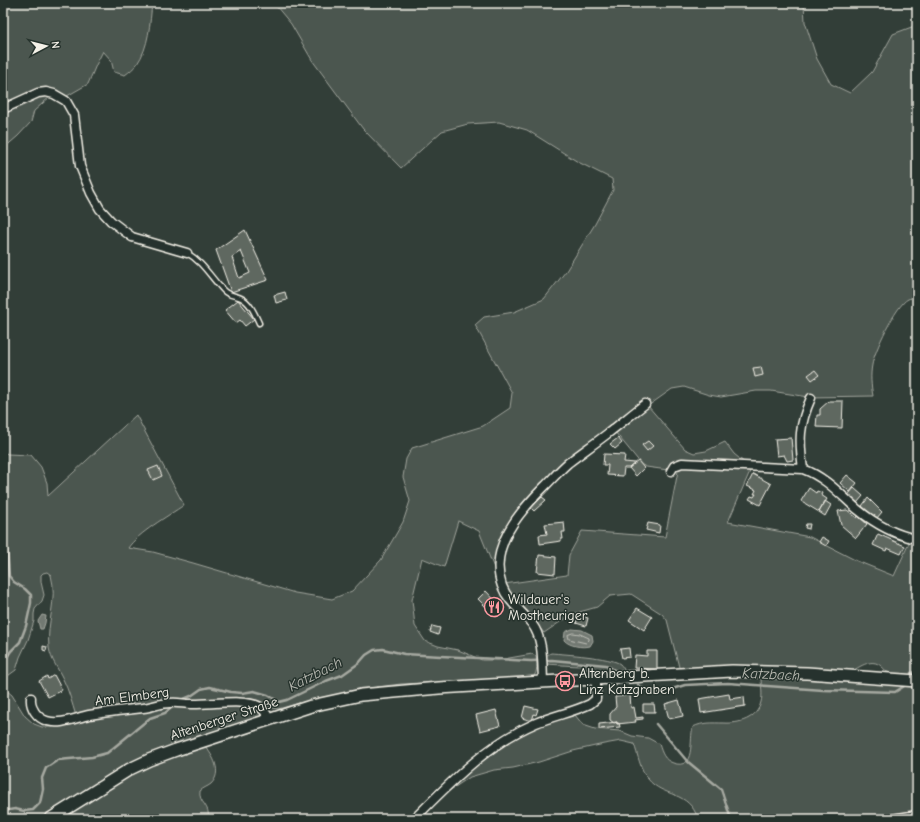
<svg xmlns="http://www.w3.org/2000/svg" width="920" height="822" viewBox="0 0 920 822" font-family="'Comic Neue',sans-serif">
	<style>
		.green { fill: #4c564f; stroke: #a0a49c }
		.water { fill: #727972; stroke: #a6a9a1 }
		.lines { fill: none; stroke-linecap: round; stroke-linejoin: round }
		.shore { stroke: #c0c1b9; stroke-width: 1 }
		.stream { stroke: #a6a9a1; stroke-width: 2.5 }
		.building { fill: #5f6861; stroke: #f4f1e8; fill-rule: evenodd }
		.lane-casing { stroke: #f4f1e8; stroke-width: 7 }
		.street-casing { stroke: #f4f1e8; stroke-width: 11 }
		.secondary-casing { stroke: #f4f1e8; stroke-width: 14 }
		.lane { stroke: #26332d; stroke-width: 4 }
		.street { stroke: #26332d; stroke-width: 8 }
		.secondary { stroke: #26332d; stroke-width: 11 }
		.labels { text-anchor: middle; stroke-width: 3; stroke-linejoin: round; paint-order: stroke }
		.poi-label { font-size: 14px; fill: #f4f1e8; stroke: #26332d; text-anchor: start }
		.street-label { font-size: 14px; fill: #f4f1e8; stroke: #26332d }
		.water-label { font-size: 15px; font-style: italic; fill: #babbb3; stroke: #26332d }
	</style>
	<rect width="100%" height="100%" fill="#323e38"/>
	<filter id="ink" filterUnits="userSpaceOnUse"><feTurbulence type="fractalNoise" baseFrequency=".025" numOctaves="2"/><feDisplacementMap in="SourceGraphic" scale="8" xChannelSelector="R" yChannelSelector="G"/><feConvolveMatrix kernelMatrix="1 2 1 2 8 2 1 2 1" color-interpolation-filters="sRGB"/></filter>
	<g filter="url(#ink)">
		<path class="green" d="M3,3h149c-2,20 -3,44 -15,61 -3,4 -8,8 -12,11l-11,-3 -3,-12 -8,-9 -7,14 -8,19 -21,12 -10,-5 -10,-2 -44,17z
			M260,3h544l1,19 12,37 14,25 19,9 22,-21 21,-38 24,-9v272c-3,1 -7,1 -9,2 -12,6 -34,53 -36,66 -2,11 -1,20 1,31l-64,1 -38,-6h-15l-35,6 -12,-2 -25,-8 -12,2 -24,17 37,43 9,4 12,-2 19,-9 9,12 11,9 -62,-2 -15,9 -22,-3 -4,-2 -27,-33 32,-26 -5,-6 -54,45 -71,67 -21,61 -17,-42 -21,-10 -14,46 -22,-9 -10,42 3,26 10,15 13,5 20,4 24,10h16l34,-6 4,2c1,8 2,15 -3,22l-132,6 -40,5 -50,11 -33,9 -6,-1 -14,-7 -14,-1 -40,2 -128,14c-4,-13 -7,-25 -13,-37 -5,-11 -12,-19 -14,-31 -3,-25 9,-48 2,-73l-4,-3 -4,1 -2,2v7l3,13 -2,6 -7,8 -1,5v7l-6,19 -8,17 -4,13 -11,8 -1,7 2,5 6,5 13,21 9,8 8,3h10l23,-6 91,-15 64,-1 26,3 6,3v5l-45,15 -179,88h-35v-369l4,4 24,1 10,12 6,16 1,13 88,-81 48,90c-16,11 -46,28 -56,43l25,4 40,11 102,30 37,6 20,-8 29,-31 22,-38 7,-21 -7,-24 3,-18 6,-11 71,-22 27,-18 2,-15 -37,-68 9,-8 30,-5 30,-13 22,-28 29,-47 18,-34 -1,-11 -34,-17 -51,-32 -28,-8 -31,2 -26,7 -41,37 -38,-39 -51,-69 -21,-36 -15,-18z
			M42,96h9l-17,15 -3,11 -13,14 -15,13v-37z
			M686,465l65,4 -23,53 82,15 47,24 37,15 15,-33 8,1v133c-8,-1 -19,0 -26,-3 -4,-1 -6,-5 -10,-8 -9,-8 -20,0 -29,5h-172l-13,-51 -5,-6 -31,-20 -21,2 -13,11 -21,6 -16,9 -16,11 -8,-10 -25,-24 -7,-15 63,-9 2,-20 13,-24 83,6 13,-66 1,-4z
			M551,653c13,1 60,4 69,11 2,2 4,5 5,8l-28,1 -19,-7 -32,-2 -1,-8z
			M761,677l156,8v134h-219c-9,-29 -35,-21 -50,-40 -8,-10 -10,-24 -14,-35l-13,-3 -17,3 -31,7 -34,11 -26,6 -19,2 -24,7 -24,16c26,-25 54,-52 88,-66 14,-5 28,-8 41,-12l8,10 12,4 25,2 12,5 16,2 11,6c3,9 5,16 14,19 23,8 16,-24 20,-36 10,-5 20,-4 30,-4 16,1 34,-4 38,-21 2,-7 0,-17 0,-25z
			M205,746c8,10 18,26 6,38 -4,3 -8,4 -11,7 -2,12 11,14 8,28h-149l69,-43 26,-13z"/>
		<path class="water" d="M42,615l4,1 -1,7 -2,6h-3l-2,-8z
			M572,629l10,1 10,5 1,6 -3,5c-8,2 -21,0 -26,-6l1,-8z"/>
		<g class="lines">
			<path class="shore" d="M573,633l7,1 9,4v2l-3,3 -17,-4 -1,-4z"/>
			<path class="stream" d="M3,490c6,8 4,16 0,25
				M3,538l4,9 2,29 5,6 11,7 6,6v8l-5,23 -6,16 -9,9 -8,12
				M911,673l6,-1
				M638,685l15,10 32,-10 43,-2 95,7 72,2 11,-7
				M179,701l12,-5 10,-7 9,-2 21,5 11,1 12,-2 14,4 11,7 8,-2 39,-19 16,-6 17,-12 7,-8 8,-5 9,-1 21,5 127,7 21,-1 54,5 10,6
				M656,724l31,37 34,28 10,30
				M3,811l12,-2 9,2 9,-1 7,-7 3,-14 -1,-11 4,-10 12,-8 34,-3 15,-4 43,-35 15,-5 11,-9"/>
		</g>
		<path class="building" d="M245,230l23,50 -37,12 -15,-42zM241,251l9,22 -11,5 -7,-21z
			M285,292l2,8 -11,3 -2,-8z
			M238,300l16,19 -9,7 -5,-6 -4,3 -11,-13z
			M761,367l2,8 -8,2 -2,-9z
			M815,370l4,5 -7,5 -4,-5z
			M829,401h14l-1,27 -26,-1 1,-12h3v-6z
			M618,438l4,5 -7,6 -5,-5z
			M791,438l2,22 -6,1 -3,-6 -7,1 -2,-17z
			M648,441l5,5 -6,5 -5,-6z
			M604,454l21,1 -1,7 11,1 -6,5h-5l-1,8 -16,-1 1,-10h-5z
			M638,461l6,7 -8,8 -7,-8z
			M158,466l4,10 -9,4 -5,-10z
			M753,474l18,10 -11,21 -11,-6 2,-3 3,1 2,-3h-2l2,-4 -9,-4z
			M847,475l10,8 -7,9 -10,-9z
			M809,488l7,5 1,-2 5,2 -1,2 6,4 -8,13 -18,-11z
			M854,488l9,8 -6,7 -9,-8z
			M542,497l4,3 -12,11 -3,-3z
			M868,498l14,14 -6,7 -14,-13z
			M825,501l6,4 -6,11 -6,-4z
			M847,510l10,8 1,-2 9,8 -11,14 -15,-13 -3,-14z
			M564,522l1,10h-3l1,7h-2v2l-21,3 -1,-9 8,-1 -2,-10z
			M648,523l12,2 -1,8 -13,-3z
			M806,524h4l-1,5 -4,-1z
			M878,534l27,12 -4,8 -14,-6 -1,3 -13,-6z
			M822,537l7,4 -3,5 -7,-4z
			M539,555l17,2 -1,17 -18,-2z
			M486,591l18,19 -8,7 -18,-18z
			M637,608l15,9 -8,13 -15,-10z
			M579,615l9,3 -2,8 -10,-3z
			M432,626l8,2 -2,7 -8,-3z
			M43,646l4,1 -1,4 -3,-1z
			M629,648l1,9 -8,1 -2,-9z
			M647,651h10v18l-23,-1 1,-13 12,1z
			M54,675l8,15 -14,7 -9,-16 8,-5 1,3z
			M729,694l1,5 14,-2 1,9 -44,7 -2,-14z
			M630,695l1,13 3,-1 2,11 7,-1v2l-8,1 1,2 -19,2v-2l-3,1 -4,-3v-6l6,-7 -1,-10z
			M679,700l4,16 -14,3 -4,-15z
			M643,704h11l1,8h-12z
			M525,706l13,3 -2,6 -2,-1 -2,7 -10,-3z
			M496,710l4,16 -20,5 -4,-16z
			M617,722v2l2,-1 1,4 -21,2v-5z"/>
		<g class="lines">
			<g class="lane-casing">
				<path id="lane" d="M187,253c16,9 24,25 37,38 5,5 11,4 17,7 9,4 14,16 18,25"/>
			</g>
			<g class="street-casing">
				<path id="street" d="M3,109l35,-16 8,-1 8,2 12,7 8,14 6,51 11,27 9,16 11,12 21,16 55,16
					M811,398c-12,27 -12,42 -8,71 22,8 37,25 54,40 17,14 38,26 60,30
					M671,471l3,-5 8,-3 121,6
					M543,682c-1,-19 1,-42 -11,-58 -10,-13 -24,-22 -30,-38 -14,-39 17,-74 43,-100 7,-7 15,-16 23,-23 13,-10 26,-19 39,-29 13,-10 25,-20 38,-30
					M31,698c-1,10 6,20 16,23 14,4 28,-3 42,-6 18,-3 36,-5 54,-7 9,-1 18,-5 27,-5 7,-1 14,1 21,1 17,1 55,-6 69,3 5,3 7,8 9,12
					M414,819c37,-37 73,-75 122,-96 17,-7 37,-11 54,-19l6,-5v-20
					M892,819l25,-4"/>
			</g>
			<g class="secondary-casing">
				<path id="secondary" d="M50,819l80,-50 19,-9 27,-10 135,-44 50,-11 78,-7 293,-17 75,2 110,8"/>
			</g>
			<use href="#lane" class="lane"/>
			<use href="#street" class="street"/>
			<use href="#secondary" class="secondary"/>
		</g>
	</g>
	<defs>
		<g id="restaurant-ring" transform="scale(1)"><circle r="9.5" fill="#26332d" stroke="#ff9aa2" stroke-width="1.5"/><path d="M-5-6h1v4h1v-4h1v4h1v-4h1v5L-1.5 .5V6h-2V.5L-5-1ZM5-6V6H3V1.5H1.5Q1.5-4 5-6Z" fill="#ff9aa2"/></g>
		<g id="bus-ring" transform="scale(1)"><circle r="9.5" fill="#26332d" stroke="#ff9aa2" stroke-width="1.5"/><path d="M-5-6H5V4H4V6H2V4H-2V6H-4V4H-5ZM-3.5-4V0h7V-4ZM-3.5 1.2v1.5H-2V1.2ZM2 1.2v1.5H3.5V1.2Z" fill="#ff9aa2"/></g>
	</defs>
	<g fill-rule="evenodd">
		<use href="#restaurant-ring" x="494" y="607"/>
		<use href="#bus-ring" x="565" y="681"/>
	</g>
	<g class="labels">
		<g class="poi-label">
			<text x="508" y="604">Wildauer's<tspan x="508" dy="16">Mostheuriger</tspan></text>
			<text x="579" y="678">Altenberg b.<tspan x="579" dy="16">Linz Katzgraben</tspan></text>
		</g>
		<g class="street-label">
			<text transform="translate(132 696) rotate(-7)" y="5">Am Elmberg</text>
			<text transform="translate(224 718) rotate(-18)" y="5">Altenberger Straße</text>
		</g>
		<g class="water-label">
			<text transform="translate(315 674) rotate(-27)" y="5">Katzbach</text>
			<text transform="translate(771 674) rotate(3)" y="5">Katzbach</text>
		</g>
	</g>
	<rect width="920" height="822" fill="none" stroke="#26332d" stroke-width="16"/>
	<rect x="8" y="8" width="904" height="806" fill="none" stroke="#f4f1e8" stroke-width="1.5" filter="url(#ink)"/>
	<g transform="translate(46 46) rotate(83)" stroke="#26332d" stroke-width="3" paint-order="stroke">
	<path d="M0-3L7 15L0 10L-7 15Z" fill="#f4f1e8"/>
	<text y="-6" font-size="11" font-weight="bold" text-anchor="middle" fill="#f4f1e8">N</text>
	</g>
</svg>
